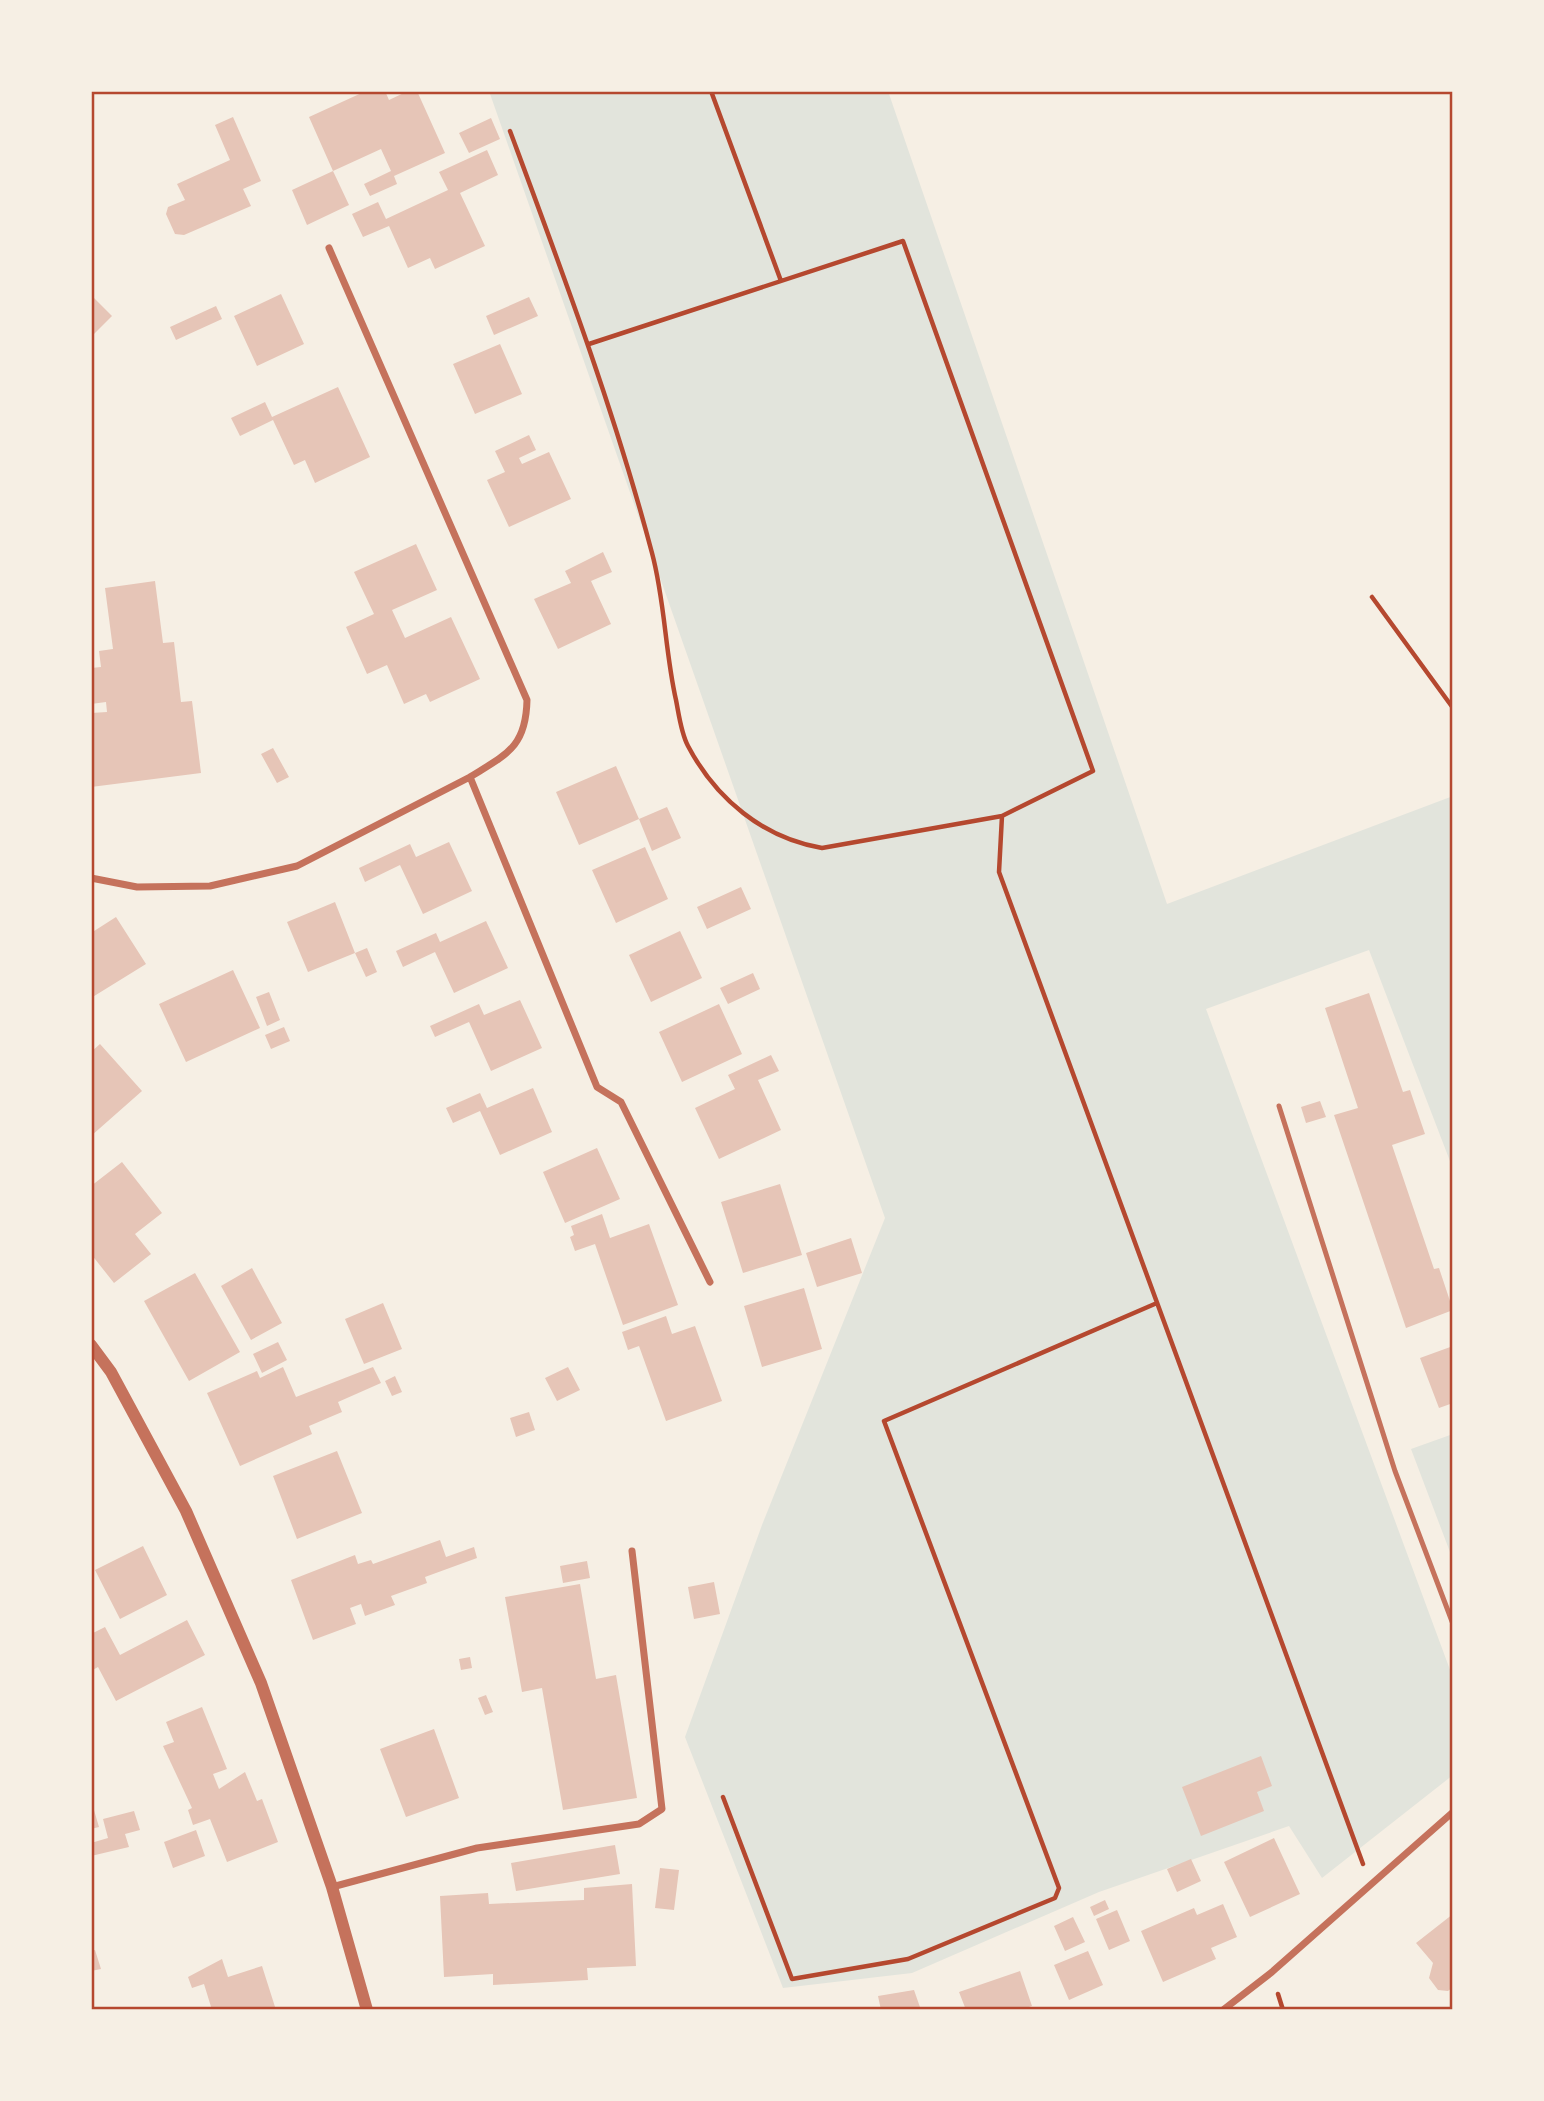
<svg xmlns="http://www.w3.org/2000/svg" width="1544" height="2101" viewBox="0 0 1544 2101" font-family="'Fira Sans Condensed',sans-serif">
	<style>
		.green { fill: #e2e4dc }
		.building { fill: #e6c5b7 }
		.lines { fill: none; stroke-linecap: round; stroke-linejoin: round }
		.path { stroke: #b5482f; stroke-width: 4.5 }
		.service { stroke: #c5725c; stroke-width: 5 }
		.minor { stroke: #c5725c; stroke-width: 7 }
		.tertiary { stroke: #c5725c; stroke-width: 12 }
		.neatline { fill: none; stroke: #b5482f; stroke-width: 2.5 }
	</style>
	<rect width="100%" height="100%" fill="#f6efe4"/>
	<path class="green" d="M489,91h399l279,813 286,-108v373l-84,-219 -163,59 247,669v97l-131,103 -33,-52 -190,66 -187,81 -129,15 -98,-251 77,-212 123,-307z
		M1453,1434v126l-42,-111z"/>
	<path class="building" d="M366,91h19l4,9 19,-9h9l28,62 -51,23 3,8 -27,12 -6,-12 27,-13 -10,-22 -48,22 -24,-54z
		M233,117l28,64 -18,8 8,17 -67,29 -9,-1 -9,-20 2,-7 17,-7 -8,-16 53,-24 -15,-35z
		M491,118l9,21 -31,14 -10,-20z
		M487,150l11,25 -38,18 25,53 -50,23 -5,-11 -22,10 -19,-42 -26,11 -11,-23 26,-12 8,17 62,-29 -9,-18z
		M333,171l16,34 -42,20 -15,-35z
		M281,294l23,50 -47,22 -23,-50z
		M91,295l21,21 -21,21z
		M529,297l9,19 -44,19 -8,-19z
		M216,306l6,13 -46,21 -6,-13z
		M500,344l22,50 -47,20 -22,-50z
		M338,387l32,70 -55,26 -10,-23 -11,5 -21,-45 -33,16 -9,-18 34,-16 7,15z
		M529,435l7,15 -17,8 3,6 27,-12 22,47 -62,28 -22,-47 18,-8 -10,-21z
		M416,544l21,46 -45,20 13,28 46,-21 29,62 -50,23 -4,-8 -22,10 -17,-39 -20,9 -21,-47 28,-13 -20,-42z
		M603,552l9,20 -21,9 20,43 -53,25 -24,-50 37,-16 -6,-12z
		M155,581l8,62 11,-1 7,60 11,-1 9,72 -110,14v-74l16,-1 -1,-10 -15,2v-36l10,-1 -2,-16 14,-2 -8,-61z
		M273,748l16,29 -12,6 -16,-29z
		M616,766l23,53 -60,26 -23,-53z
		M667,807l14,31 -29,13 -13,-32z
		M449,842l23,49 -49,23 -23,-49 -35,17 -6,-14 51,-24 6,13z
		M645,847l23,52 -52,24 -24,-53z
		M741,887l10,22 -44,20 -10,-22z
		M335,902l20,51 -47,19 -21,-50z
		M116,917l30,47 -55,34v-65z
		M486,921l22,47 -54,25 -19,-41 -32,15 -7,-16 40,-18 4,9z
		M680,931l22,47 -51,24 -22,-47z
		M367,948l10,24 -11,5 -11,-24z
		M233,970l27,58 -74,34 -27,-58z
		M753,973l7,16 -32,15 -8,-16z
		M269,992l11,28 -13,6 -11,-29z
		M1369,993l34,99 7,-2 15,44 -33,11 42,124 5,-1 14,42 -47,18 -72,-213 24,-7 -33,-100z
		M520,1000l22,48 -51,23 -22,-49 -34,15 -5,-11 49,-22 5,11z
		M719,1004l23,50 -60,28 -23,-50z
		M284,1027l6,14 -19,8 -6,-14z
		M100,1044l42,47 -51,45v-84z
		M771,1055l8,16 -21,9 23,50 -62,29 -24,-51 40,-19 -7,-14z
		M533,1088l19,44 -52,23 -20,-44 -27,12 -7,-15 34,-15 7,15z
		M1320,1101l6,16 -20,6 -5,-16z
		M597,1148l23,51 -55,24 -22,-51z
		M122,1162l40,51 -27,21 16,20 -37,29 -23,-29v-46l3,-3 -3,-4v-15z
		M780,1184l22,71 -59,18 -22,-71z
		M602,1214l8,24 39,-14 29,81 -55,20 -28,-81 -20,7 -5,-14 4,-2 -3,-9z
		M851,1238l11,35 -45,14 -11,-34z
		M252,1268l30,55 -31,17 -30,-54z
		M195,1273l45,79 -51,29 -45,-80z
		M804,1288l18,61 -60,18 -18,-61z
		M383,1303l19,46 -38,15 -19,-45z
		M666,1316l6,18 23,-8 27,75 -56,20 -27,-75 -11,4 -6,-18z
		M278,1342l9,18 -25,13 -9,-19z
		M1453,1346v57l-14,5 -19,-50z
		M283,1367l13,30 77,-30 8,16 -43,19 4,10 -33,14 3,8 -72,32 -33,-73 50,-22 3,7z
		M568,1367l12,23 -23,11 -12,-23z
		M395,1376l7,16 -10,4 -7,-15z
		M529,1412l6,18 -19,7 -6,-19z
		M337,1451l25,62 -65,26 -24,-63z
		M440,1540l6,17 28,-10 3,11 -52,19 2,6 -36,13 4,9 -30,11 -4,-12 -11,4 6,16 -43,16 -22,-60 64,-25 3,9 13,-4 2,4z
		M143,1546l24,49 -47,24 -25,-49z
		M587,1561l3,17 -27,5 -3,-17z
		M714,1582l6,32 -26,5 -6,-32z
		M580,1584l16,95 20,-4 21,123 -74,12 -21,-122 -20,4 -17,-95z
		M187,1620l18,35 -89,46 -18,-34 -7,4v-37l14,-7 15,28z
		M470,1657l2,11 -11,2 -2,-11z
		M486,1695l7,17 -8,3 -7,-17z
		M202,1707l25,62 -14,5 6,15 26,-17 12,29 5,-2 16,43 -51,20 -17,-43 -17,6 -5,-15 4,-2 -29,-62 11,-4 -8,-20z
		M434,1729l25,69 -53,19 -26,-68z
		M1261,1756l11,30 -15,6 7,19 -63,25 -19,-49z
		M91,1800l8,27 -8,2z
		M134,1811l6,19 -15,4 4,13 -38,9v-13l17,-5 -5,-19z
		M196,1830l9,26 -32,12 -9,-26z
		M1274,1838l26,56 -50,23 -26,-55z
		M615,1845l5,29 -104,17 -5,-28z
		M1191,1859l10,22 -24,11 -10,-23z
		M660,1868l19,2 -5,40 -19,-2z
		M632,1884l4,82 -49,2 1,12 -95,5v-11l-49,3 -4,-81 48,-3 1,11 95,-4v-12z
		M1105,1900l4,9 -15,7 -4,-9z
		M1223,1904l14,33 -26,11 5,11 -53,23 -22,-51 53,-23 3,7z
		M1117,1910l13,31 -21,9 -13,-31z
		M1453,1914v73l-5,4 -10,-1 -9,-12 4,-15 -17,-20z
		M1073,1917l12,25 -20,9 -11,-25z
		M95,1950l6,19 -10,2v-20z
		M1088,1951l15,34 -34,15 -15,-35z
		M222,1959l6,18 34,-11 14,44h-64l-8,-26 -12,4 -4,-11z
		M1020,1971l12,35 -12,4h-54l-7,-18z
		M914,1990l7,20h-40l-3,-14z"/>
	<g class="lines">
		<path class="path" d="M711,91l70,190
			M510,131c52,140 104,278 142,422 13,48 13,99 24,147 3,15 5,33 12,46 28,53 75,92 134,102l180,-32 91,-45 -190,-530 -314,103
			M1372,597l81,111
			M1002,816l-3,56 364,992
			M723,1797l69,182 116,-20 147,-61 4,-10 -175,-467 273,-118
			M1278,1994l5,16"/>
		<path class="service" d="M1279,1106l116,365 58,153"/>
		<path class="minor" d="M329,248l198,452c-1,47 -20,54 -57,77
			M91,878l46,9 73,-1 87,-20 173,-89 127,310 24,15 89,180
			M332,1887l145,-39 162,-24 23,-15 -30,-258
			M1223,2010l49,-38 181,-160"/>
		<path class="tertiary" d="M91,1345l20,27 75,139 75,172 71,204 35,123"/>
	</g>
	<rect width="1544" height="2101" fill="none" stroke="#f6efe4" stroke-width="186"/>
	<rect x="93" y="93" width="1358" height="1915" class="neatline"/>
</svg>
